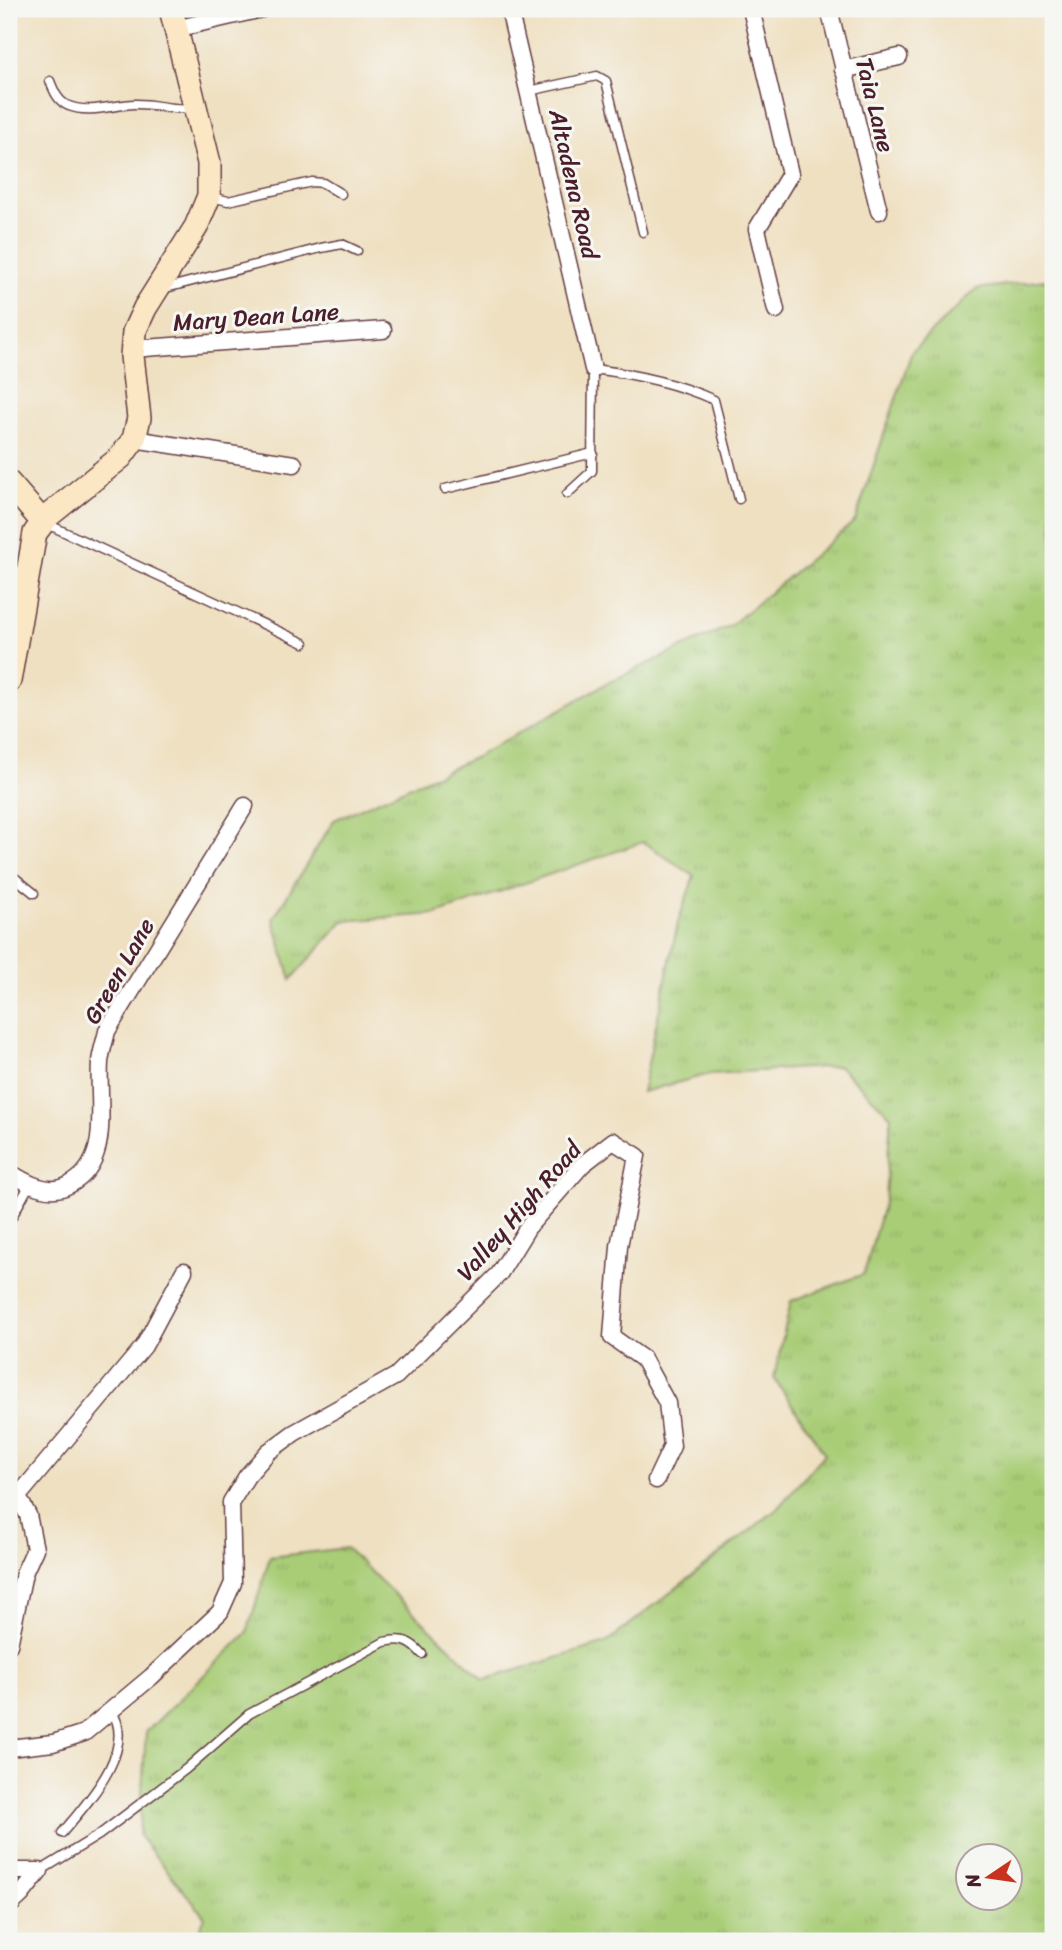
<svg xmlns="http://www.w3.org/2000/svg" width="1062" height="1950" viewBox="0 0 1062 1950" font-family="Sriracha,sans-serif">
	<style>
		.grass { fill: url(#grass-tufts); stroke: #7a7651; stroke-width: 2; fill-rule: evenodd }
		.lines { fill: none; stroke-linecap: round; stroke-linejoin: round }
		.lane-casing { stroke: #633c42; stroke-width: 11 }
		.street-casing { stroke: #633c42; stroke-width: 19 }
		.secondary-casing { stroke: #633c42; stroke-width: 26 }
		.lane { stroke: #fff; stroke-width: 8 }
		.street { stroke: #fff; stroke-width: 16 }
		.secondary { stroke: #fbe7c3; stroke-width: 23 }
		.labels { text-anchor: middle; stroke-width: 6; stroke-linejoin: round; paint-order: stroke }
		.street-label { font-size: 24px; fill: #4a1f2b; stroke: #f6f6f2 }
	</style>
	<defs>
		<pattern id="grass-tufts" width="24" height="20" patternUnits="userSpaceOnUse" patternTransform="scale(1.75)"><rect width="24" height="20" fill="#a9cd77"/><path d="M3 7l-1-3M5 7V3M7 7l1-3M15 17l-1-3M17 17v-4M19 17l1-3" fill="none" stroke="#93b067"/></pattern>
	</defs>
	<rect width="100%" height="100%" fill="#f6f6f2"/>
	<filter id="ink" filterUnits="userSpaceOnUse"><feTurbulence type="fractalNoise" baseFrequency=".0143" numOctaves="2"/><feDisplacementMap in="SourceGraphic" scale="14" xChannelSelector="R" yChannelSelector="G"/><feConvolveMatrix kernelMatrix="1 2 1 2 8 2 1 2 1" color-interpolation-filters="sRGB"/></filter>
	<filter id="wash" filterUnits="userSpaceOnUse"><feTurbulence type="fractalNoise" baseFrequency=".00686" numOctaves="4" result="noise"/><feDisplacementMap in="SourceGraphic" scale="28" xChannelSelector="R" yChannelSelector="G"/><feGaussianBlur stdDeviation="1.57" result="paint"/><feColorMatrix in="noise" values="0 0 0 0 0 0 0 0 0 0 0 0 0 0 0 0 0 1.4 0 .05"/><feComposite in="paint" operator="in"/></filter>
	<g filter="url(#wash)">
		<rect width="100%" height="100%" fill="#efe0c1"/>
		<path class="grass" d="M1053,279v1662h-858l10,-24 -66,-81 7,-104 101,-99 23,-76 76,-9 138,132 122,-37 170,-133 49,-56 -51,-76 17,-77 73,-27 21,-76 6,-82 -52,-50 -129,8 -68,18 36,-170 16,-46 -51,-34 -207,72 -93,7 -52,59 -18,-61 61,-99 140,-62 137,-77 119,-55 125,-105 57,-170 64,-62zM968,1856h42v42h-42z"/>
	</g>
	<g filter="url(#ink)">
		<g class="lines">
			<g class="lane-casing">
				<path id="lane" d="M50,81c4,10 8,21 19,25 20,8 44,-1 65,-2 21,-1 38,7 59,4
					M529,91l68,-15 9,5 37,151
					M212,197l16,4 84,-19 11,1 18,11
					M162,289l159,-41 21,-4 15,7
					M445,489l148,-36
					M567,494l25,-23 1,-102c42,5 81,13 121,31l25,99
					M45,523l259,120
					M9,873l25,20
					M9,1222l21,-38
					M62,1833c25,-30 76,-84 49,-123
					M40,1871l59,-36 87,-66 63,-55 135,-72c17,-4 26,-2 38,12"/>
			</g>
			<g class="street-casing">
				<path id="street" d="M509,9l84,360
					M751,9l39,165 -33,55 19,81
					M829,9l50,202
					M175,29l87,-20
					M843,70l56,-13
					M132,349l251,-19
					M134,439l160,25
					M9,1172c17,11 40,24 60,13 44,-23 28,-80 31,-123 1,-10 5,-21 7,-31l138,-225
					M9,1499l13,5 6,11 7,34 -11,24 -15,72
					M15,1500l129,-154 40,-75
					M9,1748l44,-5 31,-10 67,-56 69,-65 13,-29 -2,-81 16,-26 21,-24 26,-19 102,-57 103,-102 29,-47 54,-62 31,-24 24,15 -18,90 -7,91 31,22 24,44 5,43 -16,34
					M9,1871h31l-19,24 -12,11"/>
			</g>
			<g class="secondary-casing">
				<path id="secondary" d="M9,483l33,38
					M9,681l26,-148 13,-17 73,-59 13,-18 5,-21 -7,-62 2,-24 11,-24 51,-81 13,-31v-33l-38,-154"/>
			</g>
			<use href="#lane" class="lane"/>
			<use href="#street" class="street"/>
			<use href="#secondary" class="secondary"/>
		</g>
	</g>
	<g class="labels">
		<g class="street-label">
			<text transform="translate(875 105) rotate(76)" y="8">Taia Lane</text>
			<text transform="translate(574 184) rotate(77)" y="8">Altadena Road</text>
			<text transform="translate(256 317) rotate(-4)" y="8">Mary Dean Lane</text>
			<text transform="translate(119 971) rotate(-60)" y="8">Green Lane</text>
			<text transform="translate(519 1211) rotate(-49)" y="8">Valley High Road</text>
		</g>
	</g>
	<rect width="1062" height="1950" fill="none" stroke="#f6f6f2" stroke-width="35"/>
	<g transform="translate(989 1877) rotate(257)"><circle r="33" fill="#f6f6f2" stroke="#b1a0a2" stroke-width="2"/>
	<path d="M0-5L12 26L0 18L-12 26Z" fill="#c8321e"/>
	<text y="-10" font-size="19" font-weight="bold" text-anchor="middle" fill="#4a1f2b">N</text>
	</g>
</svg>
